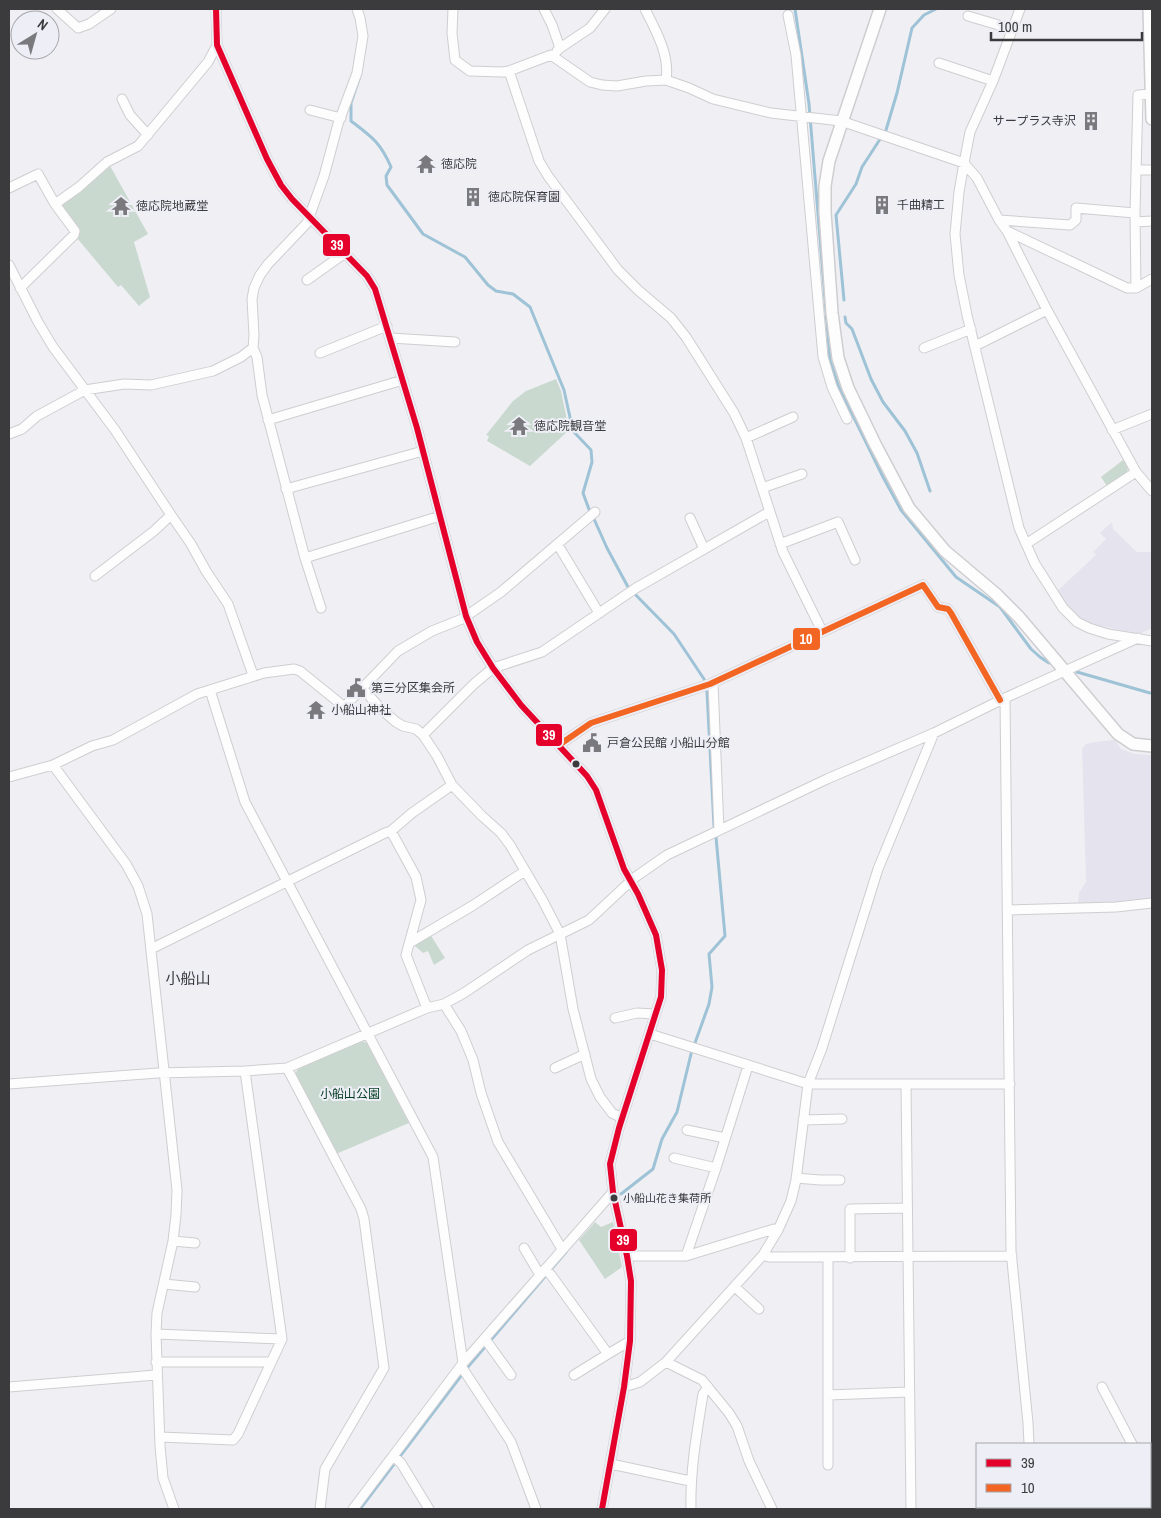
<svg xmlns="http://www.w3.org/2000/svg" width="1161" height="1518" viewBox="0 0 1161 1518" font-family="'Archivo Narrow','Noto Sans JP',sans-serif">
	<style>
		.built { fill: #e5e4ee }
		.green { fill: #c9d9d0 }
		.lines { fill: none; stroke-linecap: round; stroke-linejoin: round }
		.stream { stroke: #9ec2d6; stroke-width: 3 }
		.minor-casing { stroke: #ceced1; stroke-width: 11 }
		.tertiary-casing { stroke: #ceced1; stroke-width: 14 }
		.minor { stroke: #fdfdfd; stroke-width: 9 }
		.tertiary { stroke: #fdfdfd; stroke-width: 11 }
		.bus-1-casing { stroke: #eeeef6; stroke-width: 10 }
		.bus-2-casing { stroke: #eeeef6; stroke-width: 10 }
		.bus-1 { stroke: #e4002b; stroke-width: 6 }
		.bus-2 { stroke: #f26522; stroke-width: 6 }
		.bus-dot { fill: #3b3b3e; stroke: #eeeef6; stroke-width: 2 }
		.labels { text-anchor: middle; stroke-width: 4; stroke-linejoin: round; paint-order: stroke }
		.bus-label { font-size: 11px; fill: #3b3b3e; stroke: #eeeef6; text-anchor: start }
		.poi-label { font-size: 12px; fill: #3b3b3e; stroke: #eeeef6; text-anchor: start }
		.park-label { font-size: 12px; fill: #003a1e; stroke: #eeeef6 }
		.quarter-label { font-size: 15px; fill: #3b3b3e; stroke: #eeeef6 }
		.line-badge { stroke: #eeeef6; stroke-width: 2 }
		.badge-label { font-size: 14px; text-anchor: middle; font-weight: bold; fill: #fff }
	</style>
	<rect width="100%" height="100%" fill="#f0f0f4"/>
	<path class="built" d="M1112,522l1,7 24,23h14v77l-12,5 -48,-10 -11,-5 -13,-11 -12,-15 41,-38 -3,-3 13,-13 -6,-6z
		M1115,740l6,9 14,5 17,1v145l-36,3 -38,1 1,-11 7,-11 -4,-133 4,-5 8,-2z"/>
	<path class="green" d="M109,164l39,70 -14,8 16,55 -11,9 -18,-21 -3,2 -41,-49 -15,-30v-4z
		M556,379l5,12 8,39 -39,36 -43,-25 2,-5 -3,-1 27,-34 13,-10z
		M1123,460l5,8 -1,4 -20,14 -6,-9z
		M430,934l15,24 -11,7 -6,-14 -5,2 -8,-7 5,-7z
		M362,1041l5,2 42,80 -73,31 -41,-80 3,-5z
		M595,1222l6,5 12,-5 9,45 -17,12 -26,-39z"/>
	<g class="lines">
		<path class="stream" d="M795,9l14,95 21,256 8,25 45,92 18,33 55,67 44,30 31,42 9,8 9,6
			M359,79l-8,24v18c21,16 29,21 40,46l-5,9 1,9 36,49 42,23 23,28 8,6 17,3 17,13 34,83 9,41 18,19 1,12 -9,31 7,19
			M844,300l-8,-85 20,-31 6,-17 24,-37 11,-37 15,-65 12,-13 12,-6
			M845,317l1,6 6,6 19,50 12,23 22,29 12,22 13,38
			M594,519l13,29 21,39 46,47 30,45 3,13 7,134
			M1077,672l73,21
			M621,1194l32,-25 9,-30 15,-27 14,-58 18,-50 3,-17 -3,-33 16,-18 -9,-99
			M360,1509l107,-141 99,-116"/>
		<g class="minor-casing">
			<path id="minor" d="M57,9l21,19 11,-4 22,-15
				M216,9l1,36 50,114 14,26 11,14 75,77 8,13 42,139 49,188 11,26 16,26 28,37 66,71 9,14 28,79 14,25 18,41 6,35 -1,27 -42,131 -9,36 3,28 14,64 4,25 -1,60 -6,46 -22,122
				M357,9l3,9 3,18 -6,37 -19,51 -14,52 -17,47 -39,41 -8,11 -6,13 -2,11 2,36 -1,13 4,9 5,38 43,163 135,-42
				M453,9l-1,24 3,27 15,11 32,1 7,-1 42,-16 39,27 12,3 15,1 29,-5 20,-1 23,8 24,11 58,14 70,8 123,42 13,15 22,42 8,11 40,79 89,162 16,19
				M544,9l8,16 8,23 -3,3
				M645,9c11,22 25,46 21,71
				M1020,9l-27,72 -23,51 -6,31 -5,29 -4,42 4,41 8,40 52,213 16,36 28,44 14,14 12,6 19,6 44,7
				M788,15l8,40 27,302 9,30 15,32
				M968,16l44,13
				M560,48l30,-20 15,-19
				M939,63l54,18
				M509,71l30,90 9,15 70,94 20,20 33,28 15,19 48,76 12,25 37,114 39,79
				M122,99l8,16 18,20
				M310,110l31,8
				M1136,170h16
				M9,188l29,-14 17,30
				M999,220l71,5 6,-5v-12l59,5
				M1135,222l17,-1
				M1007,231l120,57h9l16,-9
				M9,265l29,57 15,25 62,83 56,85 -17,16 -59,45
				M307,280l38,-27
				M20,288l54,-53 1,-4 -20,-27 24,-17 28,-25 31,-16 70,-84 9,-17
				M1136,288l-1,-75 3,-118 14,-1
				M391,338l64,4
				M975,346l72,-36
				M924,348l47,-19
				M320,353l67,-27
				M268,420l135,-40
				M1112,430l40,-16
				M9,434l13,-5 15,-13 48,-26 39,-6 27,1 62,-14 28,-14 12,-9
				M746,438l47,-21
				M762,488l40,-14
				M286,489l137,-38
				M171,515l20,29 15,27 22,33 25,71
				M690,518l14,31
				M780,544l58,-22 17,38
				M1026,544l110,-72
				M558,545l41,68
				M305,558l16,50
				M713,683l6,147
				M363,689l19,21 14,12 7,4 13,3 7,6 14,21 15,29 30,31 19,17 9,12 33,56 17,33 13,75 18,70 9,18 12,16 10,5
				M210,690l35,112 188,355 30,206
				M1005,698l6,553 17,172 1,21
				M423,735l51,-51 19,-16 49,-16 94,-64 133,-76
				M559,745l32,-22 119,-39 213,-99 15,22 10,2 3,4 49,87
				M53,765l73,99 12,22 9,28 30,276 -1,25 -3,26 -16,72 -1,21 4,112 3,32 11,31
				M9,777l44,-12 39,-19 21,-6 84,-46 67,-21 30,-4 6,2 42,34h4l52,-54 34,-20 30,-12 39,-27 94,-80
				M391,831l25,46 5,23 -15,55 21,53
				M1008,910l108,-3 36,-4
				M411,942l61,-36 53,-35
				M151,949l234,-116 6,-2 21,-18 40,-28
				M444,1004l17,27 12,29 8,33 17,49 64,107
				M615,1018l22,-5 18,1
				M650,1034l158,50h202
				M287,1068l74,141 3,10 20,149 -59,101 -5,40
				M555,1068l30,-14
				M9,1084l149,-11 87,-2 42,-3 140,-60 17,-4 20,-11 64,-43 61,-30 45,-42 33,-23 160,-76 107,-46 71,-35 133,-60
				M906,1084l5,425
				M803,1120l39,-1
				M687,1130l38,8
				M674,1158l42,10
				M796,1178l24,2h20
				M173,1241l22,2
				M524,1248l16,27
				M763,1255l6,2 243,-1
				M627,1256h59l88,-27 4,1
				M686,1256l30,-88 32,-102
				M850,1258v-49l57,-1
				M545,1269l6,6 57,79 22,-13
				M164,1284l31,3
				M735,1287l24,22
				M156,1334l126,5
				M485,1339l26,36
				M156,1362h115
				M666,1362l36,18 27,33 8,13 12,35 23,48
				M461,1366l50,76 25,67
				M574,1375l34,-21
				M9,1387l147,-12
				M624,1387l16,-5 26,-20 97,-107 15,-25 13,-29 5,-21 12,-96 14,-36 56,-179 56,-136
				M1102,1387l30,57
				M828,1395l81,-3
				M160,1437l73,3 5,-6 44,-95 -37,-268
				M393,1456l8,7 28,46
				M611,1464l79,17
				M828,1465v-207
				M1150,1468l2,3
				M1030,1507v2
				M353,1509l110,-146 150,-171
				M691,1509c-1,-39 6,-77 12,-115l5,-7"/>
		</g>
		<g class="tertiary-casing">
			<path id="tertiary" d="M880,9l-51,152 -4,25v26l7,101 6,45 10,30 27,56 34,64 36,43 51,43 23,23 99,117 15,10 19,2
				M1149,9l3,110"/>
		</g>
		<use href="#minor" class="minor"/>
		<use href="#tertiary" class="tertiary"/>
		<g class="bus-1-casing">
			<path id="bus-1" d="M216,9l1,36 50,114 14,26 11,14 75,77 8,13 42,139 49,188 11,26 16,26 28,37 66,71 9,14 28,79 14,25 18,41 6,35 -1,27 -42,131 -9,36 3,28 14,64 4,25 -1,60 -6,46 -22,122"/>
		</g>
		<g class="bus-2-casing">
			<path id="bus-2" d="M559,745l32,-22 119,-39 213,-99 15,22 10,2 3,4 49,87"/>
		</g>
		<use href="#bus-1" class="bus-1"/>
		<use href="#bus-2" class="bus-2"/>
	</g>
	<defs>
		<g id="building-bare" transform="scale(1.5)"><path d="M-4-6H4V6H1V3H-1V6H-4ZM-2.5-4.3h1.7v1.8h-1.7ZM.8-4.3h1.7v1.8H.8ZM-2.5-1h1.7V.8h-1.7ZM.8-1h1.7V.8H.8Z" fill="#7a7a7e" stroke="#eeeef6" stroke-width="2.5" paint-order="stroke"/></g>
		<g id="temple-bare" transform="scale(1.5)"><path d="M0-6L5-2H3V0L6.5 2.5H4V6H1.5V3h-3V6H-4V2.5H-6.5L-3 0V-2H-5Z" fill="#7a7a7e" stroke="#eeeef6" stroke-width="2.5" paint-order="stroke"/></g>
		<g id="civic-bare" transform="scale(1.5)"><path d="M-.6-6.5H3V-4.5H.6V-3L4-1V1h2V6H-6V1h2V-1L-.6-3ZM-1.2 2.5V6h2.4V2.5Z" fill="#7a7a7e" stroke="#eeeef6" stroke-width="2.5" paint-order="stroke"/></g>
	</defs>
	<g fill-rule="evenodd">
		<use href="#building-bare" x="1091" y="121"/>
		<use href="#temple-bare" x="426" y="164"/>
		<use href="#building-bare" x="473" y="197"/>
		<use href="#building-bare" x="882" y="205"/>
		<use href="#temple-bare" x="121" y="206"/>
		<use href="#temple-bare" x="519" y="426"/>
		<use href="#civic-bare" x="356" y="688"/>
		<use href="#temple-bare" x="316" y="710"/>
		<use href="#civic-bare" x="592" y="743"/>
	</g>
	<g class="bus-dot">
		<circle cx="576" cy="764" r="4.5"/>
		<circle cx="614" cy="1198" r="4.5"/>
	</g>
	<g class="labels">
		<g class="bus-label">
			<text x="623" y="1202">小船山花き集荷所</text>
		</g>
		<g class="poi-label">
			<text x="1076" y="125" text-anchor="end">サープラス寺沢</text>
			<text x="441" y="168">徳応院</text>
			<text x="488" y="201">徳応院保育園</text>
			<text x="897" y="209">千曲精工</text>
			<text x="136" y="210">徳応院地蔵堂</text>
			<text x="534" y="430">徳応院観音堂</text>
			<text x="371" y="692">第三分区集会所</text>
			<text x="331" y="714">小船山神社</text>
			<text x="607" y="747">戸倉公民館 小船山分館</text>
		</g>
		<g class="park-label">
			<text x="350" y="1098">小船山公園</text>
		</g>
		<g class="quarter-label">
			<text x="188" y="984">小船山</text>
		</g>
	</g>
	<g class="line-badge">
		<rect x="322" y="233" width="29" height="24" rx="5" fill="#e4002b"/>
		<rect x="792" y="627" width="29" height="24" rx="5" fill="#f26522"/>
		<rect x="535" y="723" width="28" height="24" rx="5" fill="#e4002b"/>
		<rect x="609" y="1228" width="29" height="24" rx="5" fill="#e4002b"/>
	</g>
	<g class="badge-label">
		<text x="337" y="250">39</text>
		<text x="806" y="644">10</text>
		<text x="549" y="740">39</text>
		<text x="623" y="1245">39</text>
	</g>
	<rect width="1161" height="1518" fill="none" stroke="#3b3b3e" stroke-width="20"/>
	<rect x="976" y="1443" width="175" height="65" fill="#eeeef6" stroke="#a6a6ac"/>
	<rect x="986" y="1459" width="25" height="8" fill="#e4002b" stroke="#a6a6ac"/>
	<text x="1021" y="1468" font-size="15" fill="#3b3b3e">39</text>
	<rect x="986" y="1484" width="25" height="8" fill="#f26522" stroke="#a6a6ac"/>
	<text x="1021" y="1493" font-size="15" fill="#3b3b3e">10</text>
	<g transform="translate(35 35) rotate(37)"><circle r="24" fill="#eeeef6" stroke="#a6a6ac"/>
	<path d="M0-4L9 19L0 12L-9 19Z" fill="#7a7a7e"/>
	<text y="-8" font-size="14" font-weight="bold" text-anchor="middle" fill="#3b3b3e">N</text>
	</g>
	<path d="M991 32v8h151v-8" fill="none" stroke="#3b3b3e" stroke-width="2.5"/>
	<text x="998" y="32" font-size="15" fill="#3b3b3e" stroke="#eeeef6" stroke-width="4" paint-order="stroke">100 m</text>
</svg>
